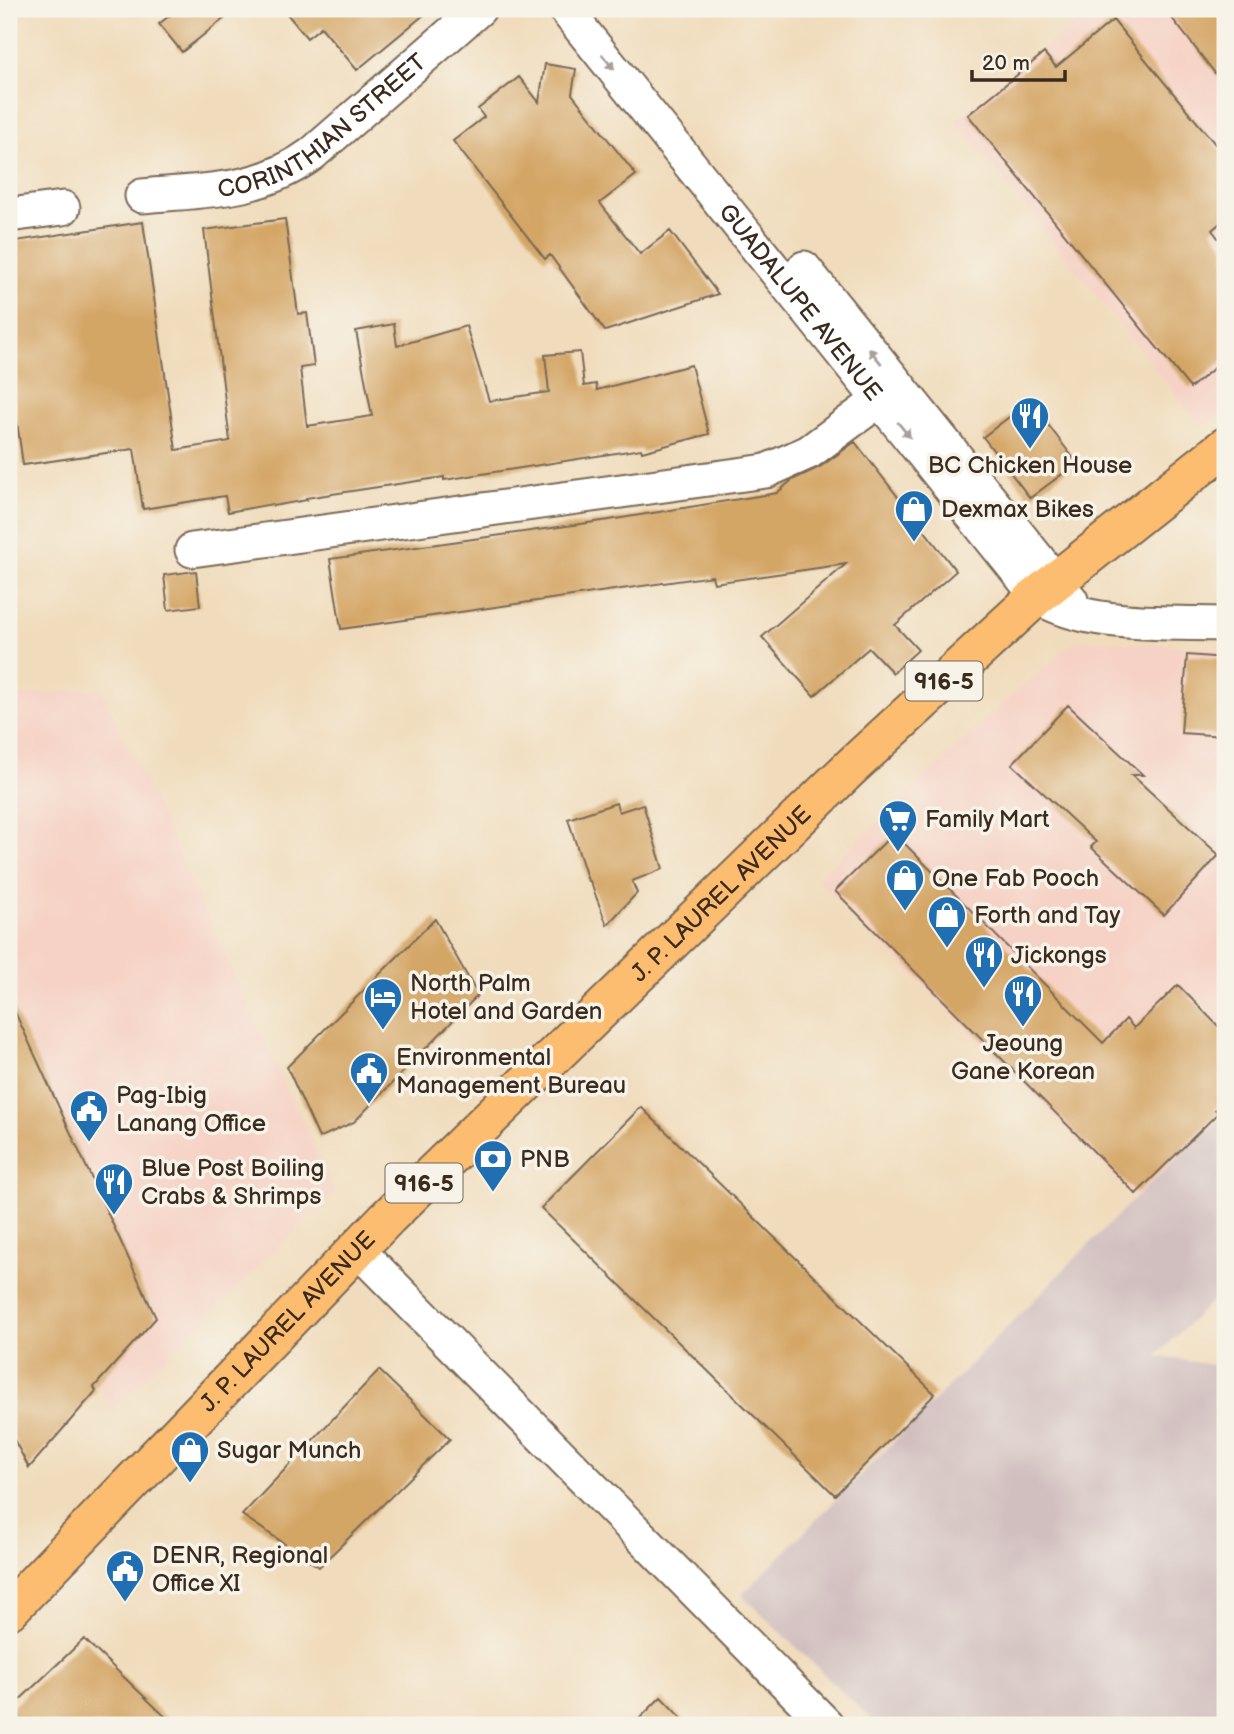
<svg xmlns="http://www.w3.org/2000/svg" width="1234" height="1734" viewBox="0 0 1234 1734" font-family="'Balsamiq Sans',sans-serif">
	<style>
		.built { fill: #f6d1c5 }
		.industrial { fill: #d1bfbf }
		.building { fill: #d4a666 }
		.lines { fill: none; stroke-linecap: round; stroke-linejoin: round }
		.minor-casing { stroke: #7a6855; stroke-width: 37 }
		.major-casing { stroke: #7a6855; stroke-width: 42 }
		.minor { stroke: #fff; stroke-width: 33 }
		.major { stroke: #fcbd6f; stroke-width: 38 }
		.oneway { fill: #a79f9a }
		.labels { text-anchor: middle; stroke-width: 7; stroke-linejoin: round; paint-order: stroke }
		.shield { fill: #f7f3e8; stroke: #73665b; stroke-width: 2 }
		.shield-label { font-size: 23px; font-weight: bold; fill: #3b2a1e }
		.street-label { font-size: 24px; fill: #3b2a1e; stroke: #f7f3e8 }
		.poi-label { font-size: 24px; fill: #3b2a1e; stroke: #f7f3e8; text-anchor: start }
	</style>
	<rect width="100%" height="100%" fill="#f7f3e8"/>
	<filter id="ink" filterUnits="userSpaceOnUse"><feTurbulence type="fractalNoise" baseFrequency=".0143" numOctaves="2"/><feDisplacementMap in="SourceGraphic" scale="14" xChannelSelector="R" yChannelSelector="G"/><feConvolveMatrix kernelMatrix="1 2 1 2 8 2 1 2 1" color-interpolation-filters="sRGB"/></filter>
	<filter id="wash" filterUnits="userSpaceOnUse"><feTurbulence type="fractalNoise" baseFrequency=".00686" numOctaves="4" result="noise"/><feDisplacementMap in="SourceGraphic" scale="28" xChannelSelector="R" yChannelSelector="G"/><feGaussianBlur stdDeviation="1.57" result="paint"/><feColorMatrix in="noise" values="0 0 0 0 0 0 0 0 0 0 0 0 0 0 0 0 0 1.4 0 .05"/><feComposite in="paint" operator="in"/></filter>
	<g filter="url(#wash)">
		<rect width="100%" height="100%" fill="#f0dcbc"/>
		<path class="built" d="M1093,9h132v401l-22,18 -248,-308z
			M1076,640l149,8v465l-90,85 -318,-319 194,-183z
			M101,688l234,504 -224,219 -102,-208v-507z"/>
		<path class="industrial" d="M1225,1113v175l-69,68 69,11v358h-348l-135,-130 393,-397z"/>
		<g id="blocks">
			<path class="building" d="M178,9h58l-54,43 -23,-28z
				M283,9h148l-74,61 -36,-43 -14,11z
				M1165,9h60v77z
				M1113,20l112,136v63l-13,11 13,17v112l-35,29 -222,-273 76,-62 12,14z
				M545,64l31,5 -4,25 64,81 -36,28 40,51 30,-23 48,63 -113,37 -55,-76 -5,4 -92,-118 31,-24 -6,-8 41,-32 20,25z
				M285,219l13,95 9,-1 7,53 -14,2 7,58 65,-10 -16,-85 38,-7 3,22 69,-20 23,75 60,-9 -4,-37 35,-3 4,34 12,-2 1,6 94,-25 18,69 -67,18 -1,-3 -197,31v-3l-138,21 1,2 -34,6 -1,-2 -44,8 -3,-16 -82,13 -9,-60 -111,16 -14,-101v-122l134,-20 33,228 54,-9 -26,-211z
				M1030,401l47,62 -47,35 -47,-61z
				M855,442l101,129 -61,54 23,25 -25,23 -24,-25 -55,48 -52,-59 84,-73 -132,19 -2,-7 -371,53 -11,-70 279,-39 168,-27 15,-13 28,-13z
				M196,571l4,35 -32,4 -4,-35z
				M1187,655l38,3v78l-44,-3z
				M1068,705l75,70h-11l87,80 -55,60 -73,-68 5,-5 -84,-78z
				M616,803l3,9 24,-8 20,65 -31,12 5,12 -30,32 -17,-44h-2l-20,-62z
				M894,833l209,210 23,-24 8,9 44,-43 47,48v66l-10,10 3,4 -82,81 -301,-303z
				M435,919l43,76 -124,127 -35,16 -32,-71z
				M9,999l147,319 -62,69 2,4 -67,77 -20,-38z
				M641,1107l294,287 -100,101 -294,-287z
				M379,1370l71,69 -131,128 -77,-52z
				M84,1639l90,86h-165v-15z
				M661,1697l27,28h-55z"/>
		</g>
	</g>
	<g filter="url(#ink)">
		<use href="#blocks" fill-opacity="0" stroke="#7a6855" stroke-width="2"/>
		<g class="lines">
			<g class="minor-casing">
				<g id="minor">
					<path id="s1" d="M565,9l472,587c48,32 132,26 188,28"/>
					<path id="s2" d="M142,196c63,-6 117,-3 170,-42l167,-145"/>
					<path d="M9,215l54,-7"/>
					<path d="M804,268l267,332"/>
					<path d="M192,550l574,-79 43,-19 88,-65"/>
					<path d="M357,1249l470,476"/>
				</g>
			</g>
			<g class="major-casing">
				<g id="major">
					<path id="s3" d="M9,1610l378,-392 464,-451 186,-171 188,-149"/>
				</g>
			</g>
			<use href="#minor" class="minor"/>
			<use href="#major" class="major"/>
		</g>
		<defs><path id="oneway-solid" d="M-6-.8H1V-3.2L6.5 0L1 3.2V.8H-6Z" transform="scale(1.75)"/></defs>
		<g class="oneway">
			<use href="#oneway-solid" transform="translate(608 62) rotate(51)"/>
			<use href="#oneway-solid" transform="translate(875 356) rotate(-129)"/>
			<use href="#oneway-solid" transform="translate(904 430) rotate(51)"/>
		</g>
	</g>
	<defs>
		<g id="restaurant-pin" transform="scale(2.0125)"><path d="M0 17L-7.5 6A9.5 9.5 0 1 1 7.5 6Z" fill="#1f6fb2" stroke="#f7f3e8"/><path d="M-5-6h1v4h1v-4h1v4h1v-4h1v5L-1.5 .5V6h-2V.5L-5-1ZM5-6V6H3V1.5H1.5Q1.5-4 5-6Z" fill="#fff"/></g>
		<g id="shop-pin" transform="scale(2.0125)"><path d="M0 17L-7.5 6A9.5 9.5 0 1 1 7.5 6Z" fill="#1f6fb2" stroke="#f7f3e8"/><path d="M-5-2.5h2.3a2.7 3.5 0 0 1 5.4 0H5L5.5 6h-11ZM-1.5-2.5h3a1.5 2.3 0 0 0-3 0Z" fill="#fff"/></g>
		<g id="supermarket-pin" transform="scale(2.0125)"><path d="M0 17L-7.5 6A9.5 9.5 0 1 1 7.5 6Z" fill="#1f6fb2" stroke="#f7f3e8"/><path d="M-6-5.5h2.5l.6 2H6L4.5 2H-2.5L-4.4-4H-6ZM-1.5 3.2a1.3 1.3 0 1 0 .1 0ZM3 3.2a1.3 1.3 0 1 0 .1 0Z" fill="#fff"/></g>
		<g id="hotel-pin" transform="scale(2.0125)"><path d="M0 17L-7.5 6A9.5 9.5 0 1 1 7.5 6Z" fill="#1f6fb2" stroke="#f7f3e8"/><path d="M-6-4.5h1.5V1H6V5H4.5V3h-9V5H-6ZM-4 0a1.8 1.8 0 1 1 3.6 0ZM.5 0V-2.5h3Q6-2.5 6 0Z" fill="#fff"/></g>
		<g id="civic-pin" transform="scale(2.0125)"><path d="M0 17L-7.5 6A9.5 9.5 0 1 1 7.5 6Z" fill="#1f6fb2" stroke="#f7f3e8"/><path d="M-.6-6.5H3V-4.5H.6V-3L4-1V1h2V6H-6V1h2V-1L-.6-3ZM-1.2 2.5V6h2.4V2.5Z" fill="#fff"/></g>
		<g id="bank-pin" transform="scale(2.0125)"><path d="M0 17L-7.5 6A9.5 9.5 0 1 1 7.5 6Z" fill="#1f6fb2" stroke="#f7f3e8"/><path d="M-6-4H6V4H-6ZM0-2.3a2.3 2.3 0 1 0 0 4.6a2.3 2.3 0 1 0 0-4.6Z" fill="#fff"/></g>
	</defs>
	<g fill-rule="evenodd">
		<use href="#restaurant-pin" x="1030" y="416"/>
		<use href="#shop-pin" x="914" y="509"/>
		<use href="#supermarket-pin" x="898" y="819"/>
		<use href="#shop-pin" x="905" y="878"/>
		<use href="#shop-pin" x="947" y="915"/>
		<use href="#restaurant-pin" x="984" y="955"/>
		<use href="#restaurant-pin" x="1023" y="994"/>
		<use href="#hotel-pin" x="383" y="997"/>
		<use href="#civic-pin" x="369" y="1071"/>
		<use href="#civic-pin" x="89" y="1109"/>
		<use href="#bank-pin" x="493" y="1159"/>
		<use href="#restaurant-pin" x="114" y="1182"/>
		<use href="#shop-pin" x="190" y="1450"/>
		<use href="#civic-pin" x="125" y="1569"/>
	</g>
	<g class="labels">
		<g class="shield">
			<rect x="905.5" y="661.5" width="77" height="39" rx="5"/>
			<rect x="385.5" y="1163.5" width="77" height="39" rx="5"/>
		</g>
		<g class="shield-label">
			<text x="944" y="689">916-5</text>
			<text x="424" y="1191">916-5</text>
		</g>
		<g class="street-label">
			<text dy="8" stroke="none"><textPath href="#s2" startOffset="200">CORINTHIAN STREET</textPath></text>
			<text dy="8" stroke="none"><textPath href="#s1" startOffset="376">GUADALUPE AVENUE</textPath></text>
			<text dy="8" stroke="none"><textPath href="#s3" startOffset="1010">J. P. LAUREL AVENUE</textPath></text>
			<text dy="8" stroke="none"><textPath href="#s3" startOffset="401">J. P. LAUREL AVENUE</textPath></text>
		</g>
		<g class="poi-label">
			<text x="1030" y="473" text-anchor="middle">BC Chicken House</text>
			<text x="941" y="517">Dexmax Bikes</text>
			<text x="925" y="827">Family Mart</text>
			<text x="932" y="886">One Fab Pooch</text>
			<text x="974" y="923">Forth and Tay</text>
			<text x="1011" y="963">Jickongs</text>
			<text x="410" y="991">North Palm<tspan x="410" dy="28">Hotel and Garden</tspan></text>
			<text x="1023" y="1051" text-anchor="middle">Jeoung<tspan x="1023" dy="28">Gane Korean</tspan></text>
			<text x="396" y="1065">Environmental<tspan x="396" dy="28">Management Bureau</tspan></text>
			<text x="116" y="1103">Pag-Ibig<tspan x="116" dy="28">Lanang Office</tspan></text>
			<text x="520" y="1167">PNB</text>
			<text x="141" y="1176">Blue Post Boiling<tspan x="141" dy="28">Crabs &amp; Shrimps</tspan></text>
			<text x="217" y="1458">Sugar Munch</text>
			<text x="152" y="1563">DENR, Regional<tspan x="152" dy="28">Office XI</tspan></text>
		</g>
	</g>
	<rect width="1234" height="1734" fill="none" stroke="#f7f3e8" stroke-width="35"/>
	<path d="M972 70v10h93v-10" fill="none" stroke="#3b2a1e" stroke-width="3.5"/>
	<text x="982" y="70" font-size="21" fill="#3b2a1e" stroke="#f7f3e8" stroke-width="5" paint-order="stroke">20 m</text>
</svg>
